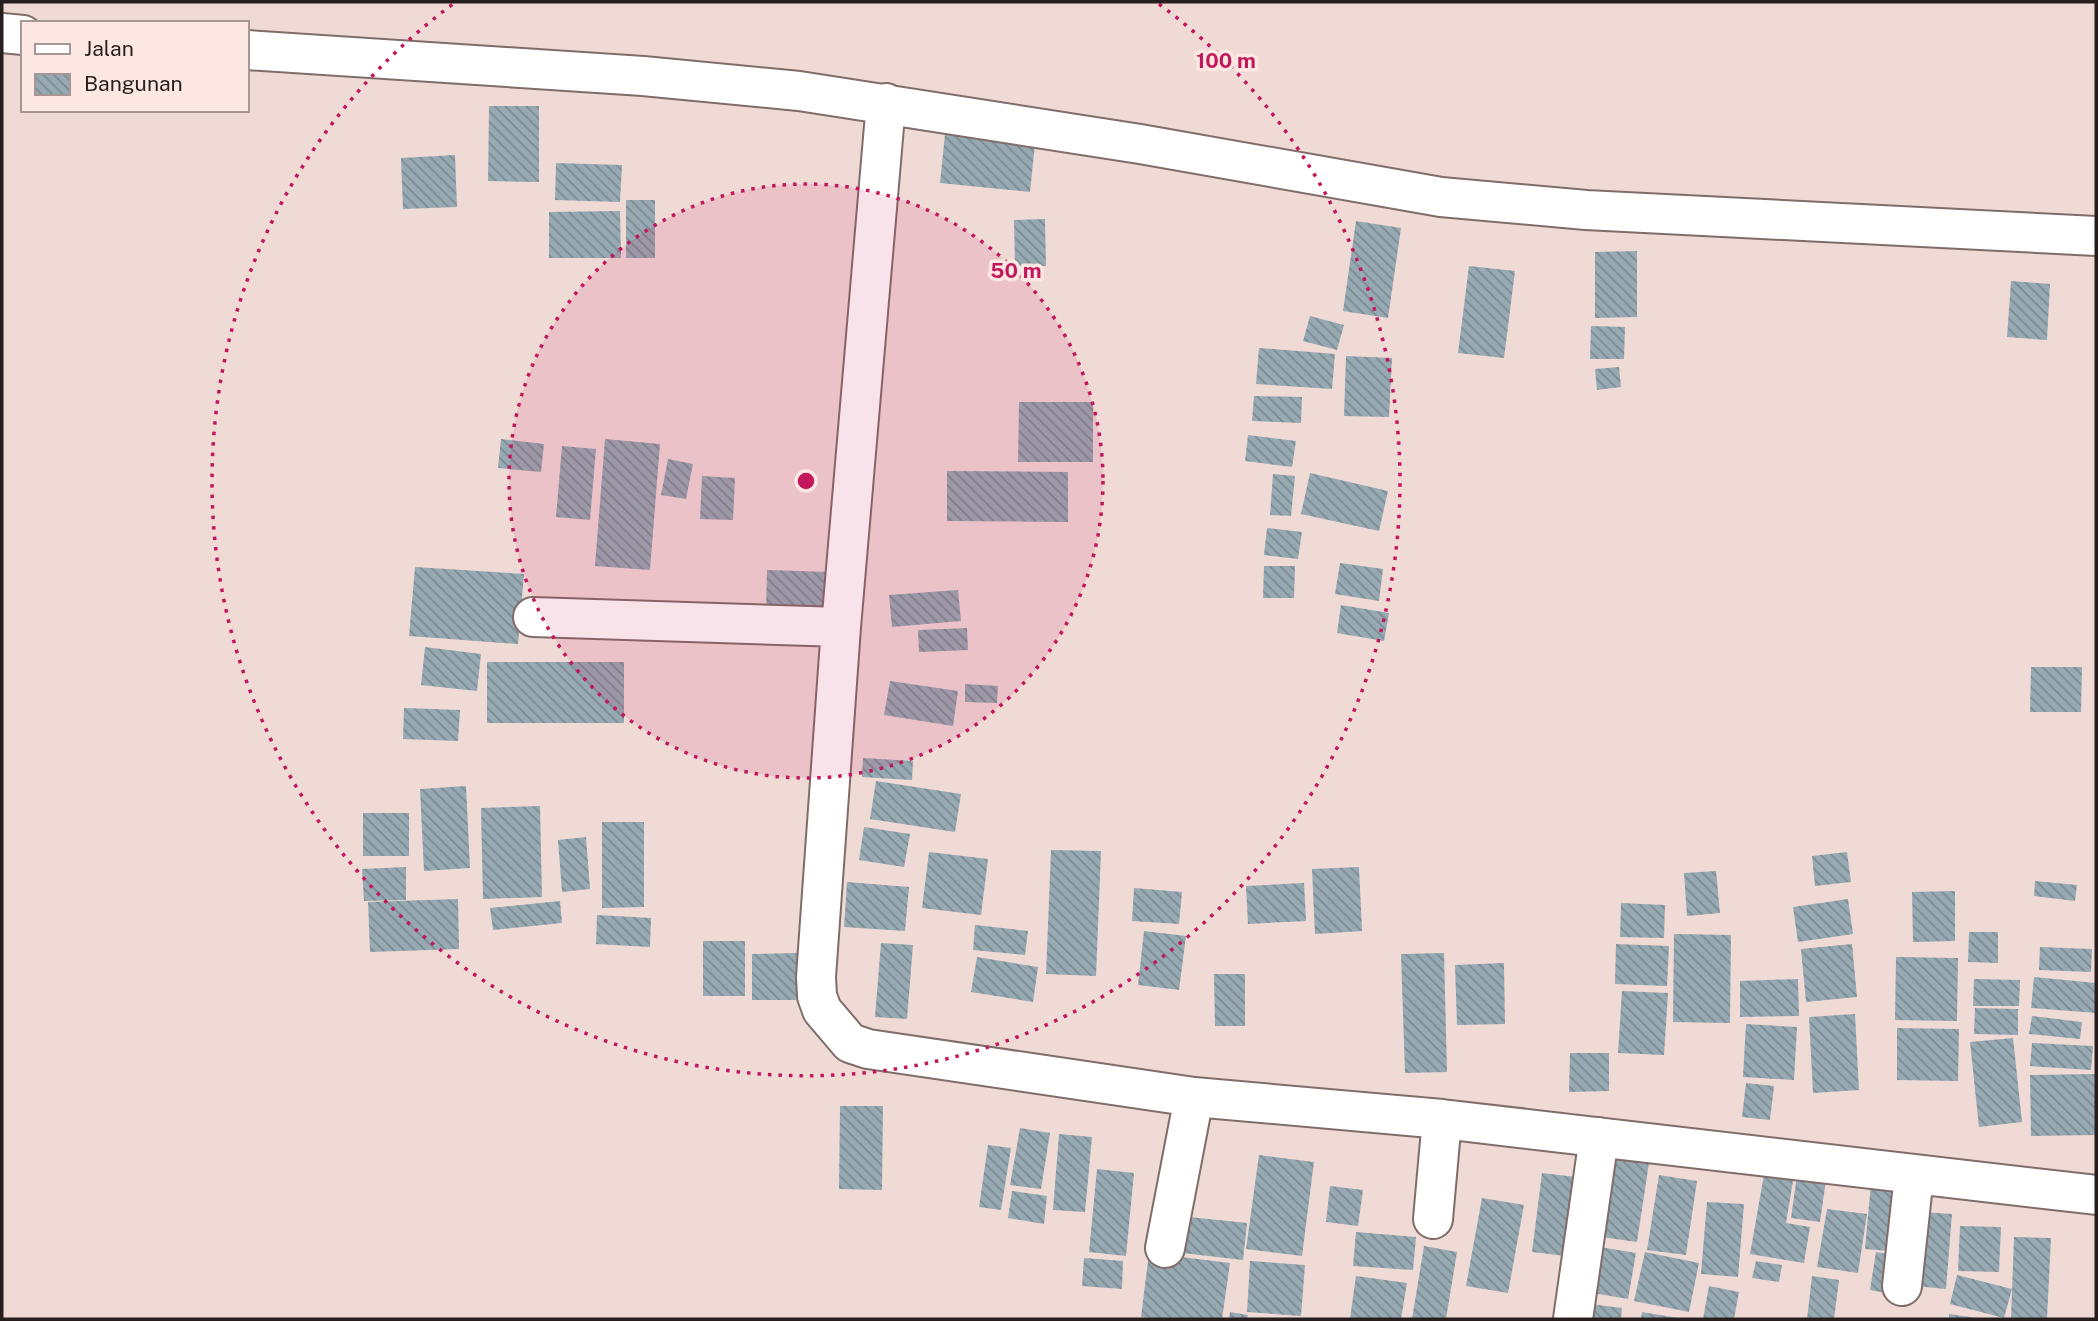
<svg xmlns="http://www.w3.org/2000/svg" width="2098" height="1321" viewBox="0 0 2098 1321" font-family="'Public Sans',sans-serif">
	<style>
		.building { fill: url(#building-back-hatch) }
		.lines { fill: none; stroke-linecap: round; stroke-linejoin: round }
		.street-casing { stroke: #806d69; stroke-width: 42 }
		.street { stroke: #fff; stroke-width: 38 }
		.ring { fill: none; stroke: #c2185b; stroke-width: 3.5; stroke-dasharray: 3.5 7 }
		.centre { fill: #c2185b; stroke: #fde7e3; stroke-width: 3.5 }
		.ring-label { font-size: 21px; text-anchor: middle; font-weight: bold; fill: #c2185b; stroke: #fde7e3; stroke-width: 7; stroke-linejoin: round; paint-order: stroke }
	</style>
	<defs>
		<pattern id="building-back-hatch" width="6" height="6" patternUnits="userSpaceOnUse" patternTransform="scale(1.75)"><rect width="6" height="6" fill="#97aab3"/><path d="M-1 5l2 2M0 0l6 6M5-1l2 2" fill="none" stroke="#7b8a91"/></pattern>
	</defs>
	<rect width="100%" height="100%" fill="#f0dad6"/>
	<path class="building" d="M489,106h50v76l-51,-1z
		M945,134l90,10 -5,48 -90,-9z
		M455,155l2,52 -54,2 -2,-51z
		M556,163l66,2 -2,37 -65,-2z
		M626,200h29v58h-29z
		M620,211l1,47h-72v-46z
		M1045,219l1,47h-31l-1,-46z
		M1356,221l45,7 -13,90 -45,-7z
		M1637,251v66l-42,1v-66z
		M1469,266l46,5 -11,87 -46,-5z
		M2011,281l39,3 -3,56 -40,-3z
		M1310,316l34,9 -7,25 -34,-9z
		M1591,326l34,1 -1,32h-34z
		M1259,348l76,6 -3,35 -76,-5z
		M1346,356l46,2 -3,59 -45,-1z
		M1619,367l2,20 -24,3 -2,-21z
		M1254,396l48,1 -1,26 -49,-2z
		M1019,402h74v60h-75z
		M1248,435l48,6 -4,26 -47,-6z
		M501,439l43,5 -3,28 -43,-4z
		M605,439l55,5 -10,126 -55,-4z
		M562,446l34,3 -6,71 -34,-3z
		M668,459l25,5 -7,35 -25,-4z
		M947,471l121,1v50l-121,-1z
		M1310,473l78,18 -9,40 -78,-17z
		M1273,474l22,2 -4,40 -21,-1z
		M702,476l33,2 -2,42 -33,-1z
		M1267,528l35,4 -4,27 -34,-4z
		M1340,563l43,6 -4,32 -44,-7z
		M1264,566h31l-1,32h-31z
		M415,567l109,7 -6,70 -109,-8z
		M767,570l63,2 -2,39 -62,-1z
		M958,590l3,31 -69,6 -3,-32z
		M1341,605l48,8 -5,28 -47,-8z
		M967,628l1,22 -49,2 -1,-22z
		M425,647l56,7 -4,37 -56,-6z
		M487,662h137v61h-137z
		M2031,667h51l-1,45h-51z
		M890,681l68,10 -5,35 -69,-11z
		M965,684l33,2 -1,17 -32,-1z
		M404,708l56,2 -2,31 -55,-2z
		M863,758l50,3 -1,19 -50,-3z
		M876,781l85,13 -6,38 -85,-13z
		M466,786l4,82 -46,3 -4,-82z
		M540,806l2,91 -59,2 -2,-91z
		M363,813h46v43h-46z
		M602,822h42v85l-42,1z
		M864,827l46,7 -6,33 -45,-7z
		M586,837l4,52 -28,3 -4,-52z
		M1051,850l50,1 -5,125 -50,-2z
		M929,852l59,7 -7,56 -59,-7z
		M1847,852l4,30 -36,4 -3,-30z
		M406,867v33l-42,1 -2,-32z
		M1359,867l3,64 -47,3 -3,-65z
		M1716,871l4,42 -33,3 -3,-43z
		M2035,881l42,4 -2,16 -41,-5z
		M847,882l62,5 -4,44 -61,-4z
		M1304,883l2,38 -58,3 -2,-38z
		M1134,888l48,4 -3,32 -47,-3z
		M1955,891v50l-42,1 -1,-50z
		M458,899l1,50 -89,3 -2,-50z
		M1848,899l5,35 -55,8 -5,-35z
		M560,901l2,22 -69,7 -3,-22z
		M1621,903l44,2 -1,33 -44,-1z
		M597,915l54,3 -1,29 -54,-3z
		M975,925l53,6 -3,24 -52,-5z
		M1144,931l42,5 -7,54 -41,-5z
		M1969,932h29v31l-30,-1z
		M1674,934l57,1 -1,88 -57,-1z
		M703,941h42v55h-42z
		M881,943l32,2 -6,74 -32,-2z
		M1616,944l53,2 -2,40 -52,-2z
		M1852,944l5,53 -51,5 -5,-53z
		M2040,947l52,2 -1,23 -52,-2z
		M797,953l-1,47h-44v-46z
		M1444,953l3,119 -42,1 -4,-119z
		M977,957l61,10 -5,35 -62,-10z
		M1896,957l62,1 -1,63 -62,-1z
		M1504,963l1,61 -48,1 -2,-60z
		M1214,974h31v52h-30z
		M2034,977l62,6v30l-65,-5z
		M1798,979l1,37 -59,1v-36z
		M1974,979l46,1 -1,26h-46z
		M1622,991l46,2 -4,62 -46,-2z
		M1975,1008l43,1v26l-44,-1z
		M1855,1014l4,76 -46,3 -4,-76z
		M2032,1016l50,6 -2,17 -51,-5z
		M1746,1024l51,3 -3,53 -51,-3z
		M1897,1028l62,1 -1,52 -61,-1z
		M2013,1038l9,84 -43,5 -9,-85z
		M2032,1043l61,3 -2,24 -61,-4z
		M1570,1053h39v38l-40,1z
		M2096,1074v61l-65,1 -1,-61z
		M1746,1083l28,3 -4,34 -28,-3z
		M840,1106h43l-1,84 -43,-1z
		M1020,1128l30,5 -9,56 -31,-4z
		M1059,1134l33,3 -7,75 -32,-2z
		M988,1145l23,3 -10,62 -22,-3z
		M1259,1155l55,7 -12,94 -56,-7z
		M1606,1156l43,7 -12,79 -43,-6z
		M1798,1168l29,5 -7,49 -29,-4z
		M1097,1169l37,4 -8,83 -37,-4z
		M1765,1169l29,6 -8,48 24,4 -6,36 -54,-9z
		M1542,1173l42,5 -10,79 -42,-5z
		M1659,1175l38,6 -11,74 -39,-5z
		M1871,1183l36,3 -6,66 -36,-3z
		M1330,1186l33,4 -5,36 -32,-4z
		M1012,1191l35,5 -3,28 -36,-6z
		M1482,1198l42,7 -16,88 -42,-7z
		M1707,1202l37,2 -6,73 -37,-3z
		M1827,1209l40,5 -9,59 -41,-6z
		M1920,1212l32,2 -6,75 -31,-3z
		M1179,1216l68,7 -4,37 -69,-8z
		M1960,1226l41,1 -2,45 -41,-1z
		M1356,1232l60,5 -3,33 -60,-4z
		M2014,1237l37,1 -4,81h-36z
		M1424,1246l33,6 -11,67h-34z
		M1594,1246l42,7 -8,46 -41,-7z
		M1645,1252l54,11 -10,49 -55,-11z
		M1876,1252l23,4 -7,38 -22,-4z
		M1149,1253l81,10 -8,56h-59l-22,-2z
		M1084,1258l39,3 -1,28 -40,-3z
		M1250,1261l55,4 -4,51 -54,-4z
		M1756,1261l26,4 -3,17 -27,-4z
		M1957,1275l55,14 -8,29 -54,-14z
		M1356,1276l51,7 -6,36h-51z
		M1812,1276l27,4 -5,39h-27z
		M1709,1286l30,6 -5,27h-31z
		M1590,1304l32,4 -1,11h-33z
		M1230,1312l18,3 -1,4h-18z
		M1642,1312l36,6v1h-37z
		M1949,1314l28,4v1h-28z"/>
	<g class="lines">
		<g class="street-casing">
			<path id="street" d="M2,33l21,2
				M247,50l396,26 156,15 341,53 301,53 145,13 510,26
				M886,103l-45,524 -25,350 1,19 5,14 28,33 18,6 326,48 248,22 654,76
				M533,617l308,10
				M1433,1219l9,-100
				M1165,1248l29,-151
				M1902,1286l12,-111
				M1573,1319l26,-182"/>
		</g>
		<use href="#street" class="street"/>
	</g>
	<circle cx="806" cy="481" r="297" fill="#c2185b" fill-opacity=".12"/>
	<g class="ring">
		<circle cx="806" cy="481" r="297"/>
		<path d="M1159 4A594 594 0 1 1 453 4"/>
	</g>
	<circle cx="806" cy="481" r="10" class="centre"/>
	<g class="ring-label">
		<text x="1226" y="68">100 m</text>
		<text x="1016" y="278">50 m</text>
	</g>
	<rect width="2098" height="1321" fill="none" stroke="#271f1e" stroke-width="7"/>
	<rect x="21" y="21" width="228" height="91" fill="#fde7e3" stroke="#a79794" stroke-width="2"/>
	<rect x="35" y="44" width="35" height="10" fill="#ffffff" stroke="#a79794" stroke-width="2"/>
	<text x="84" y="56" font-size="21" fill="#271f1e">Jalan</text>
	<rect x="35" y="74" width="35" height="21" fill="url(#building-back-hatch)" stroke="#a79794" stroke-width="2"/>
	<text x="84" y="91" font-size="21" fill="#271f1e">Bangunan</text>
</svg>
